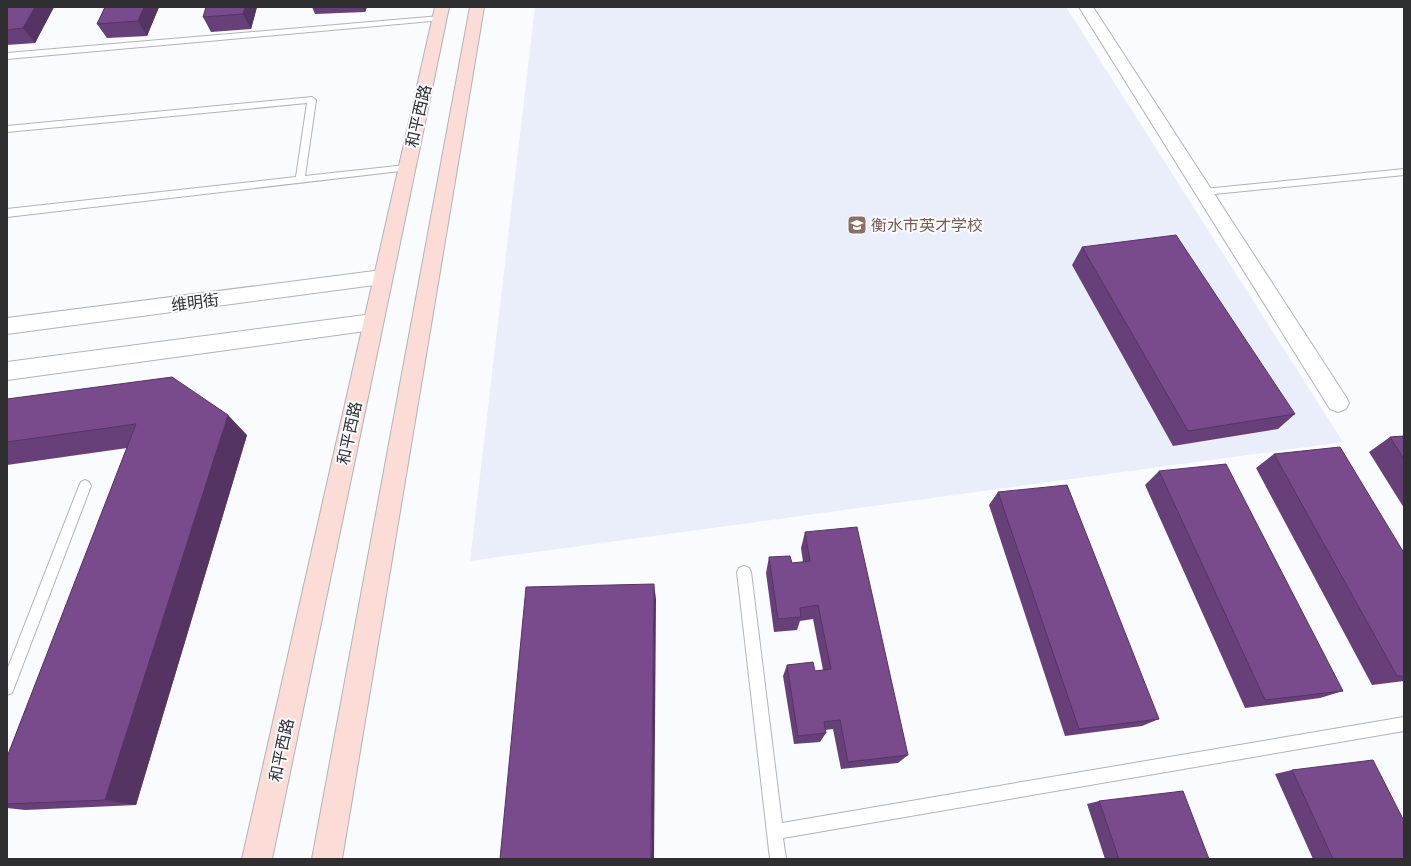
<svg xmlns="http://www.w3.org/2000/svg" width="1411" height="866" viewBox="0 0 1411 866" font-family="Spectral,'Noto Sans SC',serif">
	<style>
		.built { fill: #eaeefa }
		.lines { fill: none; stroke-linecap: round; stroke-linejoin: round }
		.service-casing { stroke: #b2b3b8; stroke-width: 2 }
		.minor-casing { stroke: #b2b3b8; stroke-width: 2 }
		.tertiary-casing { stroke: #b2b3b8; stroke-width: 2 }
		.secondary-casing { stroke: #b2b3b8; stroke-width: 2 }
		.service { fill: #fff; fill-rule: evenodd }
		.minor { fill: #fff; fill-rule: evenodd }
		.tertiary { fill: #fff; fill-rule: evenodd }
		.secondary { fill: #fbdcd6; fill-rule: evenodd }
		.wall { fill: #684079 }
		.shaded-wall { fill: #553463 }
		.building { fill: #794b8d; stroke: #553463 }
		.labels { text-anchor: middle; stroke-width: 4; stroke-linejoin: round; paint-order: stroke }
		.street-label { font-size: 16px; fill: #2f2f32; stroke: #fafbfe }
		.education-label { font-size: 16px; fill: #785e54; stroke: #fafbfe; text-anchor: start }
	</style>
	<rect width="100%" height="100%" fill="#fafbfe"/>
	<path class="built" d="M535,7h531l277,435 -873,119z"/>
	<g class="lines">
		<g class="service-casing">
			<path id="service" d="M440,16l4,2 -1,2 -436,39v-6z
				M312,97l4,3 -11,76 101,-11 3,1 2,2 -2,2 -402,47v-8l289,-32 11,-74 -300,29v-6z
				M1404,169v6l-200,20 -5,-3 5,-3z
				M85,480l4,2 2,4 -77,202 -2,5 -5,2v-25l72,-184 2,-4z
				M744,566l5,2 2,4 31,251 622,-106v14l-621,107 3,21h-16l-33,-287 2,-4z"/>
		</g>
		<g class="minor-casing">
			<path id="minor" d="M1079,7h14l253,390 3,6 -3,6 -8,3 -8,-3z"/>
		</g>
		<g class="tertiary-casing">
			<path id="tertiary" d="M382,270l7,2 3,5 -3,5 -7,2 -375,50v-16z
				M373,314l7,2 3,6 -3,6 -7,2 -366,50v-18z"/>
		</g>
		<g class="secondary-casing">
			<path id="secondary" d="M435,7h14l-177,852h-30z
				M470,7h14l-142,852h-30z"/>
		</g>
		<use href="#service" class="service"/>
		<use href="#minor" class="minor"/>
		<use href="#tertiary" class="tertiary"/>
		<use href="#secondary" class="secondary"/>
	</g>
	<path class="wall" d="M7,7h47l-19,36 -28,2z
		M105,7h54l-12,29 -40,2 -10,-14z
		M257,7l-6,22 -40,3 -8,-15z
		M312,7h55l-2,5 -50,2z
		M1082,247l213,167 -17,15 -105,17 -101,-181z
		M7,399l240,36 -111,370 -111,5 -18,-2v-51l120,-309 -120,17z
		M1404,436v72l-35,-56 21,-15z
		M1274,454l130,99v128l-32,4 -116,-217z
		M1159,471l184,220 -23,7 -75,10 -100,-223z
		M998,492l161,227 -17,7 -77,10 -76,-231z
		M805,532l103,223 -10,8 -57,6 -8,-40 -8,1 1,3 -6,9 -26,2 -11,-68 4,-11 28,6 8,-1 -10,-51 -13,2 -3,9 -23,2 -8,-59 3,-16 23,6 11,-1 -2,-14z
		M1292,770l112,89h-91l-38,-85z
		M1099,801l110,58h-104l-18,-55z"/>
	<path class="shaded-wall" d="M35,7h19l-19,36 -12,-15z
		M144,7h15l-12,29 -9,-15z
		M245,7h12l-6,22 -8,-15z
		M363,7h4l-2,5z
		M228,415l19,20 -111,370 -31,-5z
		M654,584l2,15 -2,260h-3z"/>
	<path class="building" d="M7,7h28l-12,21 -16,2z
		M105,7h39l-6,14 -41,3z
		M206,7h39l-2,7 -40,3z
		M1176,235l119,179 -107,17 -106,-184z
		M172,377l56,38 -123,385 -98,4v-47l129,-333 -129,18v-43z
		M1404,436v23l-14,-22z
		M1340,447l64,106v123h-7l-123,-222z
		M1226,464l117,227 -78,9 -106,-229z
		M1067,485l92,234 -80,10 -81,-237z
		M857,527l51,228 -60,7 -8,-42 -16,2 2,11 -28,3 -11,-71 26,-3 2,9 16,-2 -13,-64 -18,3 1,9 -23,2 -9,-62 21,-1 2,7 18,-2 -5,-29z
		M654,584l-3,275h-151l26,-272z
		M1373,760l31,61v38h-71l-41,-89z
		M1183,791l26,68h-90l-20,-58z"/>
	<defs>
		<g id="school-square" transform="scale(1)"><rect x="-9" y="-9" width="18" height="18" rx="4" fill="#8d6e63" stroke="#fafbfe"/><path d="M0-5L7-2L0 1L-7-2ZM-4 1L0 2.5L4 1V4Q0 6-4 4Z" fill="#fff"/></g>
	</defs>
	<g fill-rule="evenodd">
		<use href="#school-square" x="857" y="225"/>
	</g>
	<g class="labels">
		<g class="street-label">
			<text transform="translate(418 116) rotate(-77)" y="6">和平西路</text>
			<text transform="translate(195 302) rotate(-7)" y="6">维明街</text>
			<text transform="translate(349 433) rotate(-78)" y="6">和平西路</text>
			<text transform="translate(281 750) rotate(-78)" y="6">和平西路</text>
		</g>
		<g class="education-label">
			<text x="871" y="231">衡水市英才学校</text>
		</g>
	</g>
	<rect width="1411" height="866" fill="none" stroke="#2f2f32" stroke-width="16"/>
</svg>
